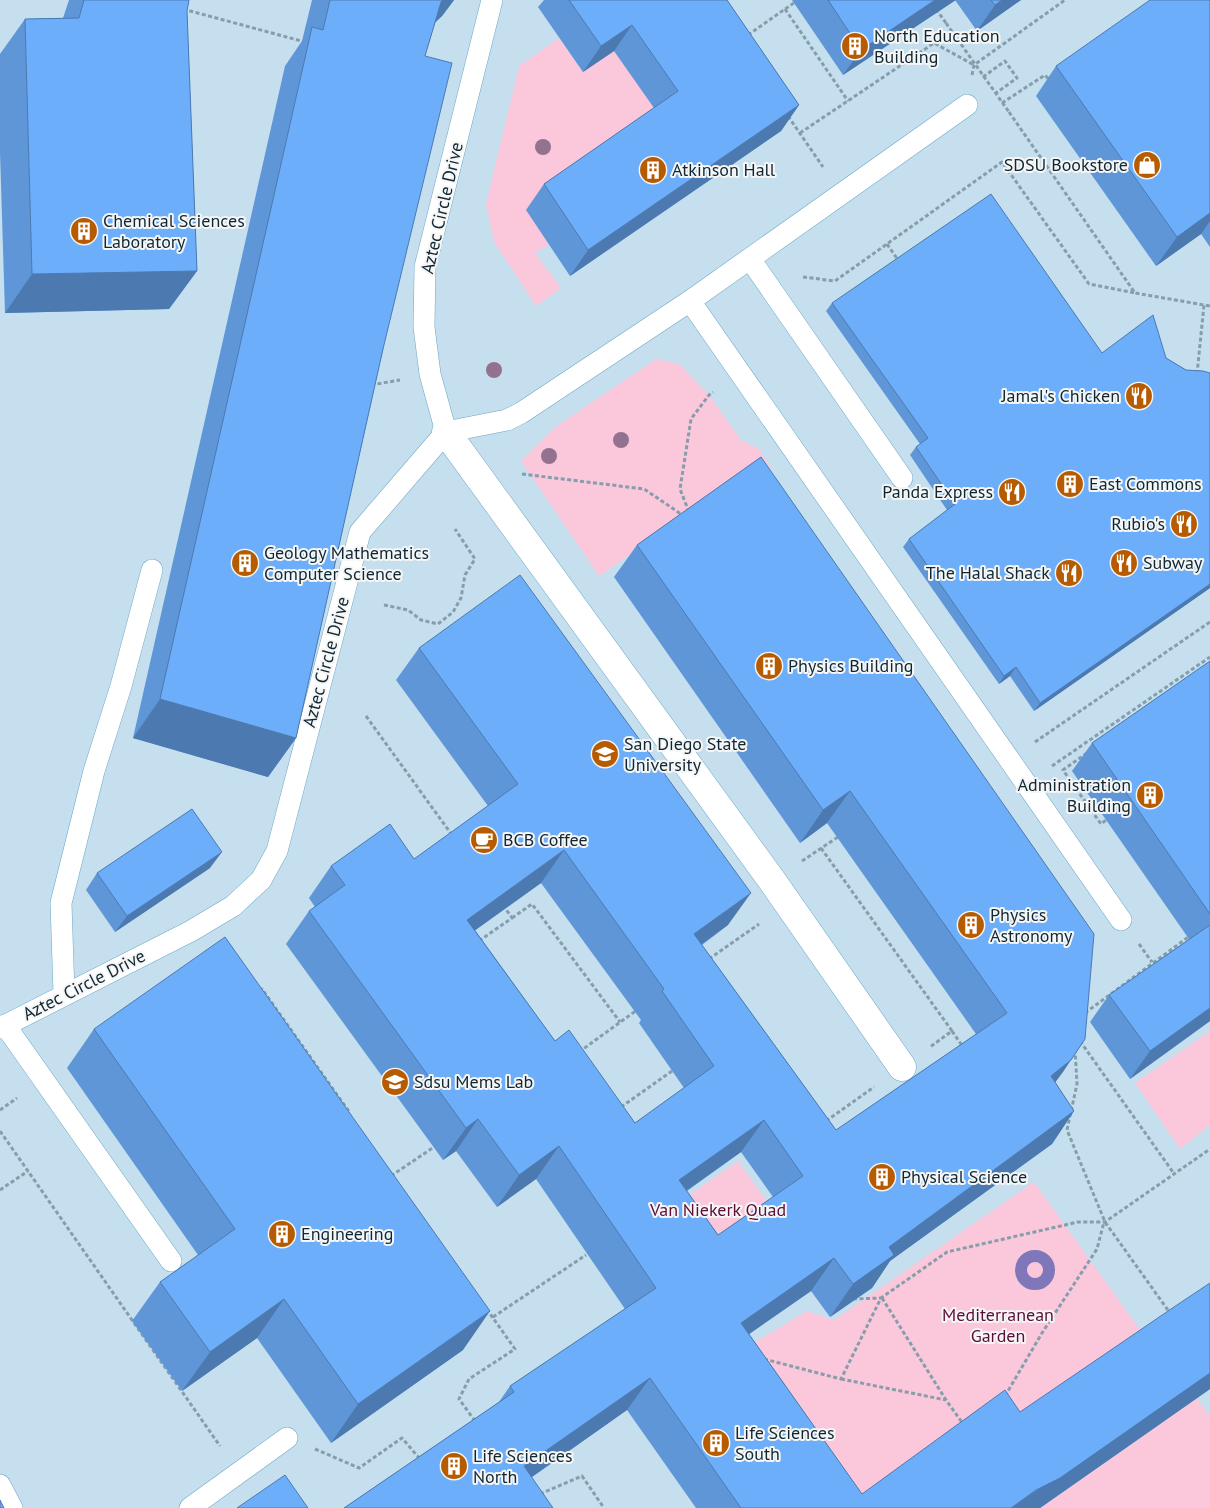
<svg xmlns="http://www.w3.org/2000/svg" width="1210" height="1508" viewBox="0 0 1210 1508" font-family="'PT Sans',sans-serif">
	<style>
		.built { fill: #c5dfee }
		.green { fill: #fbc7db }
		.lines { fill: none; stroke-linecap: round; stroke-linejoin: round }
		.stream { stroke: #7f77ba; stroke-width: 12 }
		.lane-casing { stroke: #6da7c7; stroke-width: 22 }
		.street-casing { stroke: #6da7c7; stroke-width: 29 }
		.path { stroke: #869eab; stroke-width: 3; stroke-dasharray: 4 2.5; stroke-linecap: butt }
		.lane { stroke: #fff; stroke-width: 21 }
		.street { stroke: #fff; stroke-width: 28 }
		.path-bridge { stroke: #869eab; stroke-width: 3; stroke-dasharray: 4 2.5; stroke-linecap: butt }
		.tree { fill: #93728f }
		.wall { fill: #5e96d8; fill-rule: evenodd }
		.shaded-wall { fill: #4c7ab0 }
		.building { fill: #6daefb; stroke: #4c7ab0; fill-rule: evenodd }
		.labels { text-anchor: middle; stroke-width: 4; stroke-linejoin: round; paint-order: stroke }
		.poi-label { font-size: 18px; fill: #0e2733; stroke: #f6f6f6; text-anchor: start }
		.street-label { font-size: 18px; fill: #0e2733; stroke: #f6f6f6 }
		.park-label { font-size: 18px; fill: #5c0e37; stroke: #f6f6f6 }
	</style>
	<rect width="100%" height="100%" fill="#d6edfb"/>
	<path class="built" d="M0,0h1210v1508h-1210z"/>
	<path class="green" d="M559,38l24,34 31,-21 61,56 -126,137 -14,9 26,35 -25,18 -42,-64 -8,-38 33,-138z
		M656,359l23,5 30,31 32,45 18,9 12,19 -18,12 -8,-6 -146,102 -78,-115 36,-35z
		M1210,1031v94l-30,24 -45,-66z
		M738,1161l33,46 -74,53 -33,-47z
		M1034,1182l114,159 -285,167 -133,-151 77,-46 27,9z
		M1197,1398l13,19v91h-170z"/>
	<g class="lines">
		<path class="stream" d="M1021 1270a14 14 0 1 1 28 0a14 14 0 1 1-28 0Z"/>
		<g class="lane-casing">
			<path id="lane" d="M750,259l152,219
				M690,301l431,619
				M446,432l61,-12 14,-7 169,-112 277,-196
				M64,994l-3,-91 33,-132 27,-85 31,-116
				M5,1025l166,236
				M0,1028l191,-97 42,-25 28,-26 16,-29 83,-319 86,-100 -16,-58 -6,-47 1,-60 67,-267
				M0,1485l12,23
				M190,1508l97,-70"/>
		</g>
		<g class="street-casing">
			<path id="street" d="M446,432l327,450 129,185"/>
		</g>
		<path class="path" d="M183,9l122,33
			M785,9l63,92
			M936,9l10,14
			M748,35l50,-35
			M972,75l2,-10 91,-65
			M983,77l22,-16 12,17 -21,15
			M1002,103l43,-28 6,7
			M1009,112l126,181 75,13
			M788,116l35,51
			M800,133l134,-90 40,22
			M887,244l11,16
			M803,277l32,4 167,-119 87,122 46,9
			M1197,374l7,-69
			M371,385l29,-5
			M522,474l122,15 40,27
			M689,512l-9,-23 11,-70 18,-24 4,-3
			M384,605l24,5 13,10 17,4 15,-12 8,-14 4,-23 10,-16 -20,-30
			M366,716l86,119
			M1035,742l175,-120
			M1087,753l-24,17 38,54 5,-4
			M1052,766l158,-109
			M821,848l131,183 -22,16
			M802,861l39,-26
			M512,918l20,-14 88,118
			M479,941l33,-23 -9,-13
			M1139,944l13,18
			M709,959l50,-35
			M259,991l3,-2 88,124
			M1085,1013l106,-78
			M952,1031l11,16
			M1080,1041l95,134
			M1075,1049l2,35 -10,46 38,92 65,91
			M579,1052l58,-42
			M621,1107l51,-36
			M0,1110l17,-12
			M826,1121l48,-34
			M0,1131l220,315
			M0,1190l28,-19
			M882,1298l64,102 18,25
			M853,1299l28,-1
			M493,1317l93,-62
			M764,1359l77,20 40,-81 66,-46 131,-30h27l105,-73
			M841,1379l105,21
			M1005,1396l37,-63 55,-84 7,-27
			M475,1421l-16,-22 10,-20 46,-30 -27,-38
			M315,1449l44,19 43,-30 18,21 1,-1
			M540,1494l42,-18 22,32"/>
		<use href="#lane" class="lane"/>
		<use href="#street" class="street"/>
		<path class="path-bridge" d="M946,23l63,89
			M391,1176l43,-29"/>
	</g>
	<g class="tree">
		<circle cx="543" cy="147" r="8"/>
		<circle cx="494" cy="370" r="8"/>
		<circle cx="621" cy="440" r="8"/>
		<circle cx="549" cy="456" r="8"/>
	</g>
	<path class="wall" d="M69,0h120l-2,11 10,260 -28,38 -164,4 -5,-161v-98l25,-35 38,-1z
		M312,0h142l-12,16 -7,7 -10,33 -42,293 -87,389 -28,39 -135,-39 152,-672 17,-25z
		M544,0h183l72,105 -18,26 -211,145 -44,-66 18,-26 110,-76 -40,-57 -31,21 -45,-65z
		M792,0h229l-44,31 -22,-31 -112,75z
		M1210,0v247l-9,-13 -45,32 -120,-170 20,-30z
		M832,303l270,50 64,5 20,12 24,3v215l-176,123 -24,-35 -11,8 -96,-137 6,-8 38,-29 -37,-55 6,-8 4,-3 -94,-133z
		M761,457l294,625 19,29 -22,33 -162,117 -18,27 -42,29 -19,-26 -62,43 113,160 158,-82 190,-23 -170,119h-344l-69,-98 -95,67 -188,31 155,-106 11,-16 115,-77 -89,-130 -39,28 -41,-56 -13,9 -157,-216 23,-33 6,-4 -6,-9 22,-32 83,-7 74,-53 -92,-126 23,-32 309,277 -26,20 134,185 140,-96 -149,-211 -27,20 -186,-266 23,-32zM541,883l100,137 -2,3 45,65 -49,35 -80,-82 -80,-111zM741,1152l32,45 -55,38 -31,-44z
		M1210,661v360l-80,58 -40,-57 19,-27 80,-56 -117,-168 20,-28z
		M210,868l-95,64 -29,-42 11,-17z
		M94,1029l369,321 -132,93 -74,-105 -75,53 -50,-70 28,-39 38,-27 -131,-187z"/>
	<path class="shaded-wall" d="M443,0h11l-12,16 -29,25 28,-39z
		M935,0h21l-113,75 18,-25z
		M1002,0h19l-44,31 18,-26z
		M632,25l-18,26 -31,21 18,-26z
		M799,105l-18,26 -211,145 18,-26z
		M1210,213v8l-9,13 -45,32 21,-29z
		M197,271l-28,38 -164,4 27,-39z
		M1210,584v4l-176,123 6,-8z
		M1016,667l-6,9 -11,8 5,-8z
		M160,699l136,39 -28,39 -135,-39z
		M850,791l-23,32 -27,20 23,-33z
		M564,850l-23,33 -96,69 22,-32z
		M222,852l-12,16 -95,64 12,-16z
		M751,893l-23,32 -57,41 23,-32z
		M1210,1008v13l-80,58 20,-28z
		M1085,1039l-22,33 -15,20 3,-16z
		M1074,1111l-22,33 -162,117 -18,27 -42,29 23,-33 36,-37z
		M478,1119l-22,32 -13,9 23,-32z
		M764,1120l-23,32 -85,60 23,-32z
		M559,1146l-23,33 -39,28 22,-32z
		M834,1258l-23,33 -92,64 22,-32z
		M284,1299l-27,39 -75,53 28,-39z
		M490,1311l-27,39 -132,93 27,-39z
		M1210,1373v16l-170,119h-29z
		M650,1378l-23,32 -125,88 22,-32z"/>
	<path class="building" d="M84,0h105l-2,11 10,260 -165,3 -7,-255 54,-1z
		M330,0h113l-2,2 -16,54 27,7 -69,286 -87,389 -136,-39 152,-672 11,3z
		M569,0h158l72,105 -211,145 -44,-66 134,-93 -46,-66 -31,21z
		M828,0h107l-74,50z
		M991,0h11l-7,5z
		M1150,0h60v213l-33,24 -121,-171z
		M991,194l111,159 51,-38 13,43 20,12 17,1 7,2v211l-170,119 -24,-36 -12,9 -95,-137 46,-35 -39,-57 12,-9 -96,-135z
		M761,457l333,477 -9,105 -14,21 -20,16 23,35 -185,136 5,8 -41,29 -19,-26 -93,65 121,171 143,-104 15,22 151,-103 39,-26v90l-150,105 -24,12 -25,18h-270l-91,-130 -126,88 29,42h-209l170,-116 -4,-6 146,-98 -97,-142 -40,29 -41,-56 -12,9 -157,-217 36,-26 -14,-19 59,-42 24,35 104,-75 -99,-136 101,-73 231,318 -57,41 142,196 171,-117 -157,-222 -27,19 -186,-265zM564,850l100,139 -2,2 52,75 -79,57 -66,-93 -14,11 -88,-121zM764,1120l39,56 -85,59 -39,-55z
		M1210,661v253l-118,-171z
		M192,809l30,43 -95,64 -30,-43z
		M1210,925v83l-60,43 -41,-56z
		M225,937l265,374 -132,93 -74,-105 -74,53 -50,-70 75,-53 -141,-200z
		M285,1475l23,33h-71z
		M0,1500l4,8h-4z"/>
	<defs>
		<g id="building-disc" transform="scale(1.4375)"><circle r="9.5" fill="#b75b00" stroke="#f6f6f6"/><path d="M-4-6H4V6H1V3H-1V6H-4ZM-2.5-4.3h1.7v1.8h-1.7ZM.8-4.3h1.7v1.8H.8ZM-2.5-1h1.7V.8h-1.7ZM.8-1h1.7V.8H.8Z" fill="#fff"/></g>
		<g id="shop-disc" transform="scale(1.4375)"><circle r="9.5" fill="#b75b00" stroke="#f6f6f6"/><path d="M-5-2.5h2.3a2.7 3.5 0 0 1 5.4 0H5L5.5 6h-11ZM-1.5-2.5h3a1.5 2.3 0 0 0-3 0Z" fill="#fff"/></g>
		<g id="restaurant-disc" transform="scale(1.4375)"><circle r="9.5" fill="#b75b00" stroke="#f6f6f6"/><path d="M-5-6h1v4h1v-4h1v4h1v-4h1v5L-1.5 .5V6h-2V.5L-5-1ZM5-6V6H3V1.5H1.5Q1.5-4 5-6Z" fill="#fff"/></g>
		<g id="university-disc" transform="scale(1.4375)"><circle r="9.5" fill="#b75b00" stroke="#f6f6f6"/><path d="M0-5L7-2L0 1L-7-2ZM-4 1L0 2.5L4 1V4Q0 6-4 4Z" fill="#fff"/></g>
		<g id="cafe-disc" transform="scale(1.4375)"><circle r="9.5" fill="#b75b00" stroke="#f6f6f6"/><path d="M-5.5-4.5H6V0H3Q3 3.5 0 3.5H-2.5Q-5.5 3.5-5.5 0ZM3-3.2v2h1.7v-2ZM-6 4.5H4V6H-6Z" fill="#fff"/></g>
	</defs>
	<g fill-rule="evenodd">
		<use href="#building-disc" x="855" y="46"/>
		<use href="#shop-disc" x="1147" y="165"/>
		<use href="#building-disc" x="653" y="170"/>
		<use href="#building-disc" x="84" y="231"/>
		<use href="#restaurant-disc" x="1139" y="396"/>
		<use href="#building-disc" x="1070" y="484"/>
		<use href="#restaurant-disc" x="1012" y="492"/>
		<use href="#restaurant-disc" x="1184" y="524"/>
		<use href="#building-disc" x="245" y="563"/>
		<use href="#restaurant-disc" x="1124" y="563"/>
		<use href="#restaurant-disc" x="1069" y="573"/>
		<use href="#building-disc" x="769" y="666"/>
		<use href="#university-disc" x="605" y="754"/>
		<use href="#building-disc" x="1150" y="795"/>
		<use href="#cafe-disc" x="484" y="840"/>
		<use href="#building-disc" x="971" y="925"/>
		<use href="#university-disc" x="395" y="1082"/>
		<use href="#building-disc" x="882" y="1177"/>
		<use href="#building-disc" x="282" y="1234"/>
		<use href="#building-disc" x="716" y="1443"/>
		<use href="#building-disc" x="454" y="1466"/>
	</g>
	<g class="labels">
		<g class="poi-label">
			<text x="874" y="42">North Education<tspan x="874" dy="21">Building</tspan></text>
			<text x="1128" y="171" text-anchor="end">SDSU Bookstore</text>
			<text x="672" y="176">Atkinson Hall</text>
			<text x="103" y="227">Chemical Sciences<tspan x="103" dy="21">Laboratory</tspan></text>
			<text x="1120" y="402" text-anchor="end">Jamal's Chicken</text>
			<text x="1089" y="490">East Commons</text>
			<text x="993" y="498" text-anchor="end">Panda Express</text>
			<text x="1165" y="530" text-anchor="end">Rubio's</text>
			<text x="264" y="559">Geology Mathematics<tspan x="264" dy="21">Computer Science</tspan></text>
			<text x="1143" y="569">Subway</text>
			<text x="1050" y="579" text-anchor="end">The Halal Shack</text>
			<text x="788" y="672">Physics Building</text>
			<text x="624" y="750">San Diego State<tspan x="624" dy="21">University</tspan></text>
			<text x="1131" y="791" text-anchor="end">Administration<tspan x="1131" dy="21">Building</tspan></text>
			<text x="503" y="846">BCB Coffee</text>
			<text x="990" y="921">Physics<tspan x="990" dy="21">Astronomy</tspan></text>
			<text x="414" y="1088">Sdsu Mems Lab</text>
			<text x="901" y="1183">Physical Science</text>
			<text x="301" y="1240">Engineering</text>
			<text x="735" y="1439">Life Sciences<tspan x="735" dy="21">South</tspan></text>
			<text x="473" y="1462">Life Sciences<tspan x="473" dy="21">North</tspan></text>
		</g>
		<g class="street-label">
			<text transform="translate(442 208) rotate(-77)" y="6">Aztec Circle Drive</text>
			<text transform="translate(326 662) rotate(-75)" y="6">Aztec Circle Drive</text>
			<text transform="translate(84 985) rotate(-27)" y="6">Aztec Circle Drive</text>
		</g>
		<g class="park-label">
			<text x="718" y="1216">Van Niekerk Quad</text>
			<text x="998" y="1321">Mediterranean<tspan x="998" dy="21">Garden</tspan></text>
		</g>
	</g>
</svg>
